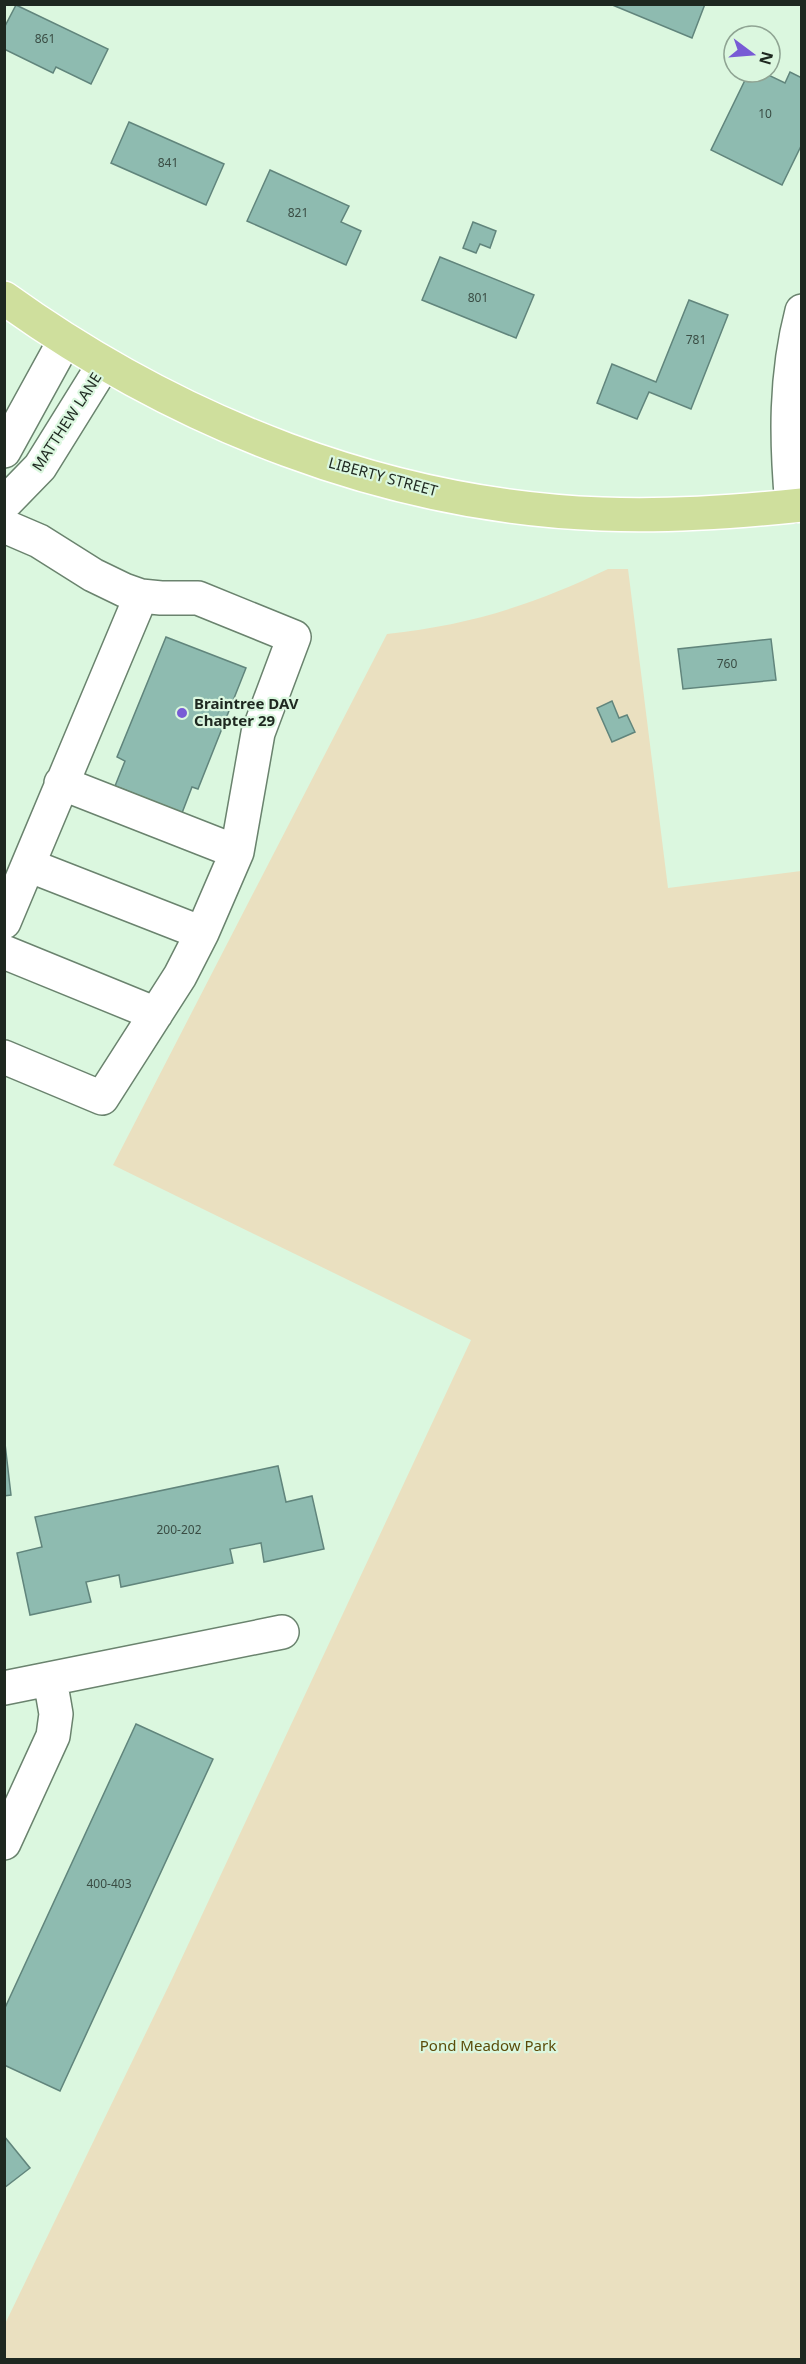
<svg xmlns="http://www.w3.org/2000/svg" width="806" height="2364" viewBox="0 0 806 2364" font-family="'Noto Sans',sans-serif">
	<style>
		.green { fill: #eae0c0 }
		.building { fill: #8ebbb0; stroke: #61857c; stroke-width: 1.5 }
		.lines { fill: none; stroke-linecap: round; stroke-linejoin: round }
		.minor-casing { stroke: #6a836e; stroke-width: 36 }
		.major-casing { stroke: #fff; stroke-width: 36 }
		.minor { stroke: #fff; stroke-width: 33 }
		.major { stroke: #cfdf9d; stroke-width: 33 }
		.poi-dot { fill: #785bd5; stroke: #dbf7df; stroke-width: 2 }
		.labels { text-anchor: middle; stroke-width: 4.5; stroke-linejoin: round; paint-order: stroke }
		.number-label { font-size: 12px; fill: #3a4d44 }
		.street-label { font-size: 15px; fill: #1e2820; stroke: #dbf7df }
		.poi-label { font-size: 15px; font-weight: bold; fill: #1e2820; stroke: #dbf7df; text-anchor: start }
		.park-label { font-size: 15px; fill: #5b4b09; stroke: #dbf7df }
	</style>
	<rect width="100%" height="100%" fill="#dbf7df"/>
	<path class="green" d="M608,569h20l40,319 133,-17v1488l-796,1 -1,-34 168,-347 299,-639 -358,-175 274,-531c83,-9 146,-29 221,-65z"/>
	<path class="building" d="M610,4h95l-13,34z
		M16,5l92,44 -17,35 -35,-17 -3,6 -49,-24v-21z
		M749,72h13l23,11 5,-11 12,6v66l-20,41 -71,-35z
		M129,122l95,42 -18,41 -95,-42z
		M270,170l79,36 -8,16 20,9 -15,34 -99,-44z
		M473,222l23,9 -6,17 -10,-4 -4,9 -13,-5z
		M440,257l94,38 -18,43 -94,-38z
		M689,300l39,15 -37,94 -42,-17 -12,27 -40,-16 15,-39 44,18z
		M166,637l80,31 -48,121 -6,-2 -10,26 -67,-27 10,-25 -8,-4z
		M771,639l5,41 -93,9 -5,-40z
		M612,701l7,17 8,-3 8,17 -23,10 -15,-34z
		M4,1435l7,60 -7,1z
		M278,1466l8,36 26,-6 12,53 -60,13 -3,-19 -31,6 3,14 -112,24 -2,-12 -33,7 5,20 -61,13 -13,-62 25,-6 -7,-30z
		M136,1724l77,35 -153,332 -56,-26v-55z
		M4,2136l26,32 -26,20z"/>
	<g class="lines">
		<g class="minor-casing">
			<path id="minor" d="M4,451l61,-111
				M4,504l36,-37 64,-103
				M792,506c-6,-66 -7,-130 10,-195
				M4,526l35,15 54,34 31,15 17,6 20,2h37l96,39 -36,96 -21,119 -35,81 -22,43 -78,122 -98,-41
				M61,783l176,69
				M28,865l174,68
				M4,922l137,-326
				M4,952l152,62
				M4,1688l278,-56
				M4,1843l49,-107 3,-22 -6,-35"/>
		</g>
		<g class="major-casing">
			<path id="major" d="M4,298c174,125 382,208 598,216 67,3 133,-2 200,-9"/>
		</g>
		<use href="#minor" class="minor"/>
		<use href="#major" class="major"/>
	</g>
	<circle class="poi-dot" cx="182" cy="713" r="6"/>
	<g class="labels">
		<g class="number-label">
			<text x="45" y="43">861</text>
			<text x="765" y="118">10</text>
			<text x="168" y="167">841</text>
			<text x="298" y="217">821</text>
			<text x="478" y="302">801</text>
			<text x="696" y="344">781</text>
			<text x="727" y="668">760</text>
			<text x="179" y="1534">200-202</text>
			<text x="109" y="1888">400-403</text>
		</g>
		<g class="street-label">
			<text transform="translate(67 422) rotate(-57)" y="5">MATTHEW LANE</text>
			<text transform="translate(383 477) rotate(15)" y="5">LIBERTY STREET</text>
		</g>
		<g class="poi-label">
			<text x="194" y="709">Braintree DAV<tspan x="194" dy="17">Chapter 29</tspan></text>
		</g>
		<g class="park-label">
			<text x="488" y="2051">Pond Meadow Park</text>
		</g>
	</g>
	<rect width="806" height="2364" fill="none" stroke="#1e2820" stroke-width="12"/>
	<g transform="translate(752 54) rotate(106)"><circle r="28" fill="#dbf7df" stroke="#8fa493" stroke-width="1.5"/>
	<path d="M0-4.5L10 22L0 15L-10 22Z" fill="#785bd5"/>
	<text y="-9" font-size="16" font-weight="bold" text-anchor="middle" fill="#1e2820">N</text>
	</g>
</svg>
